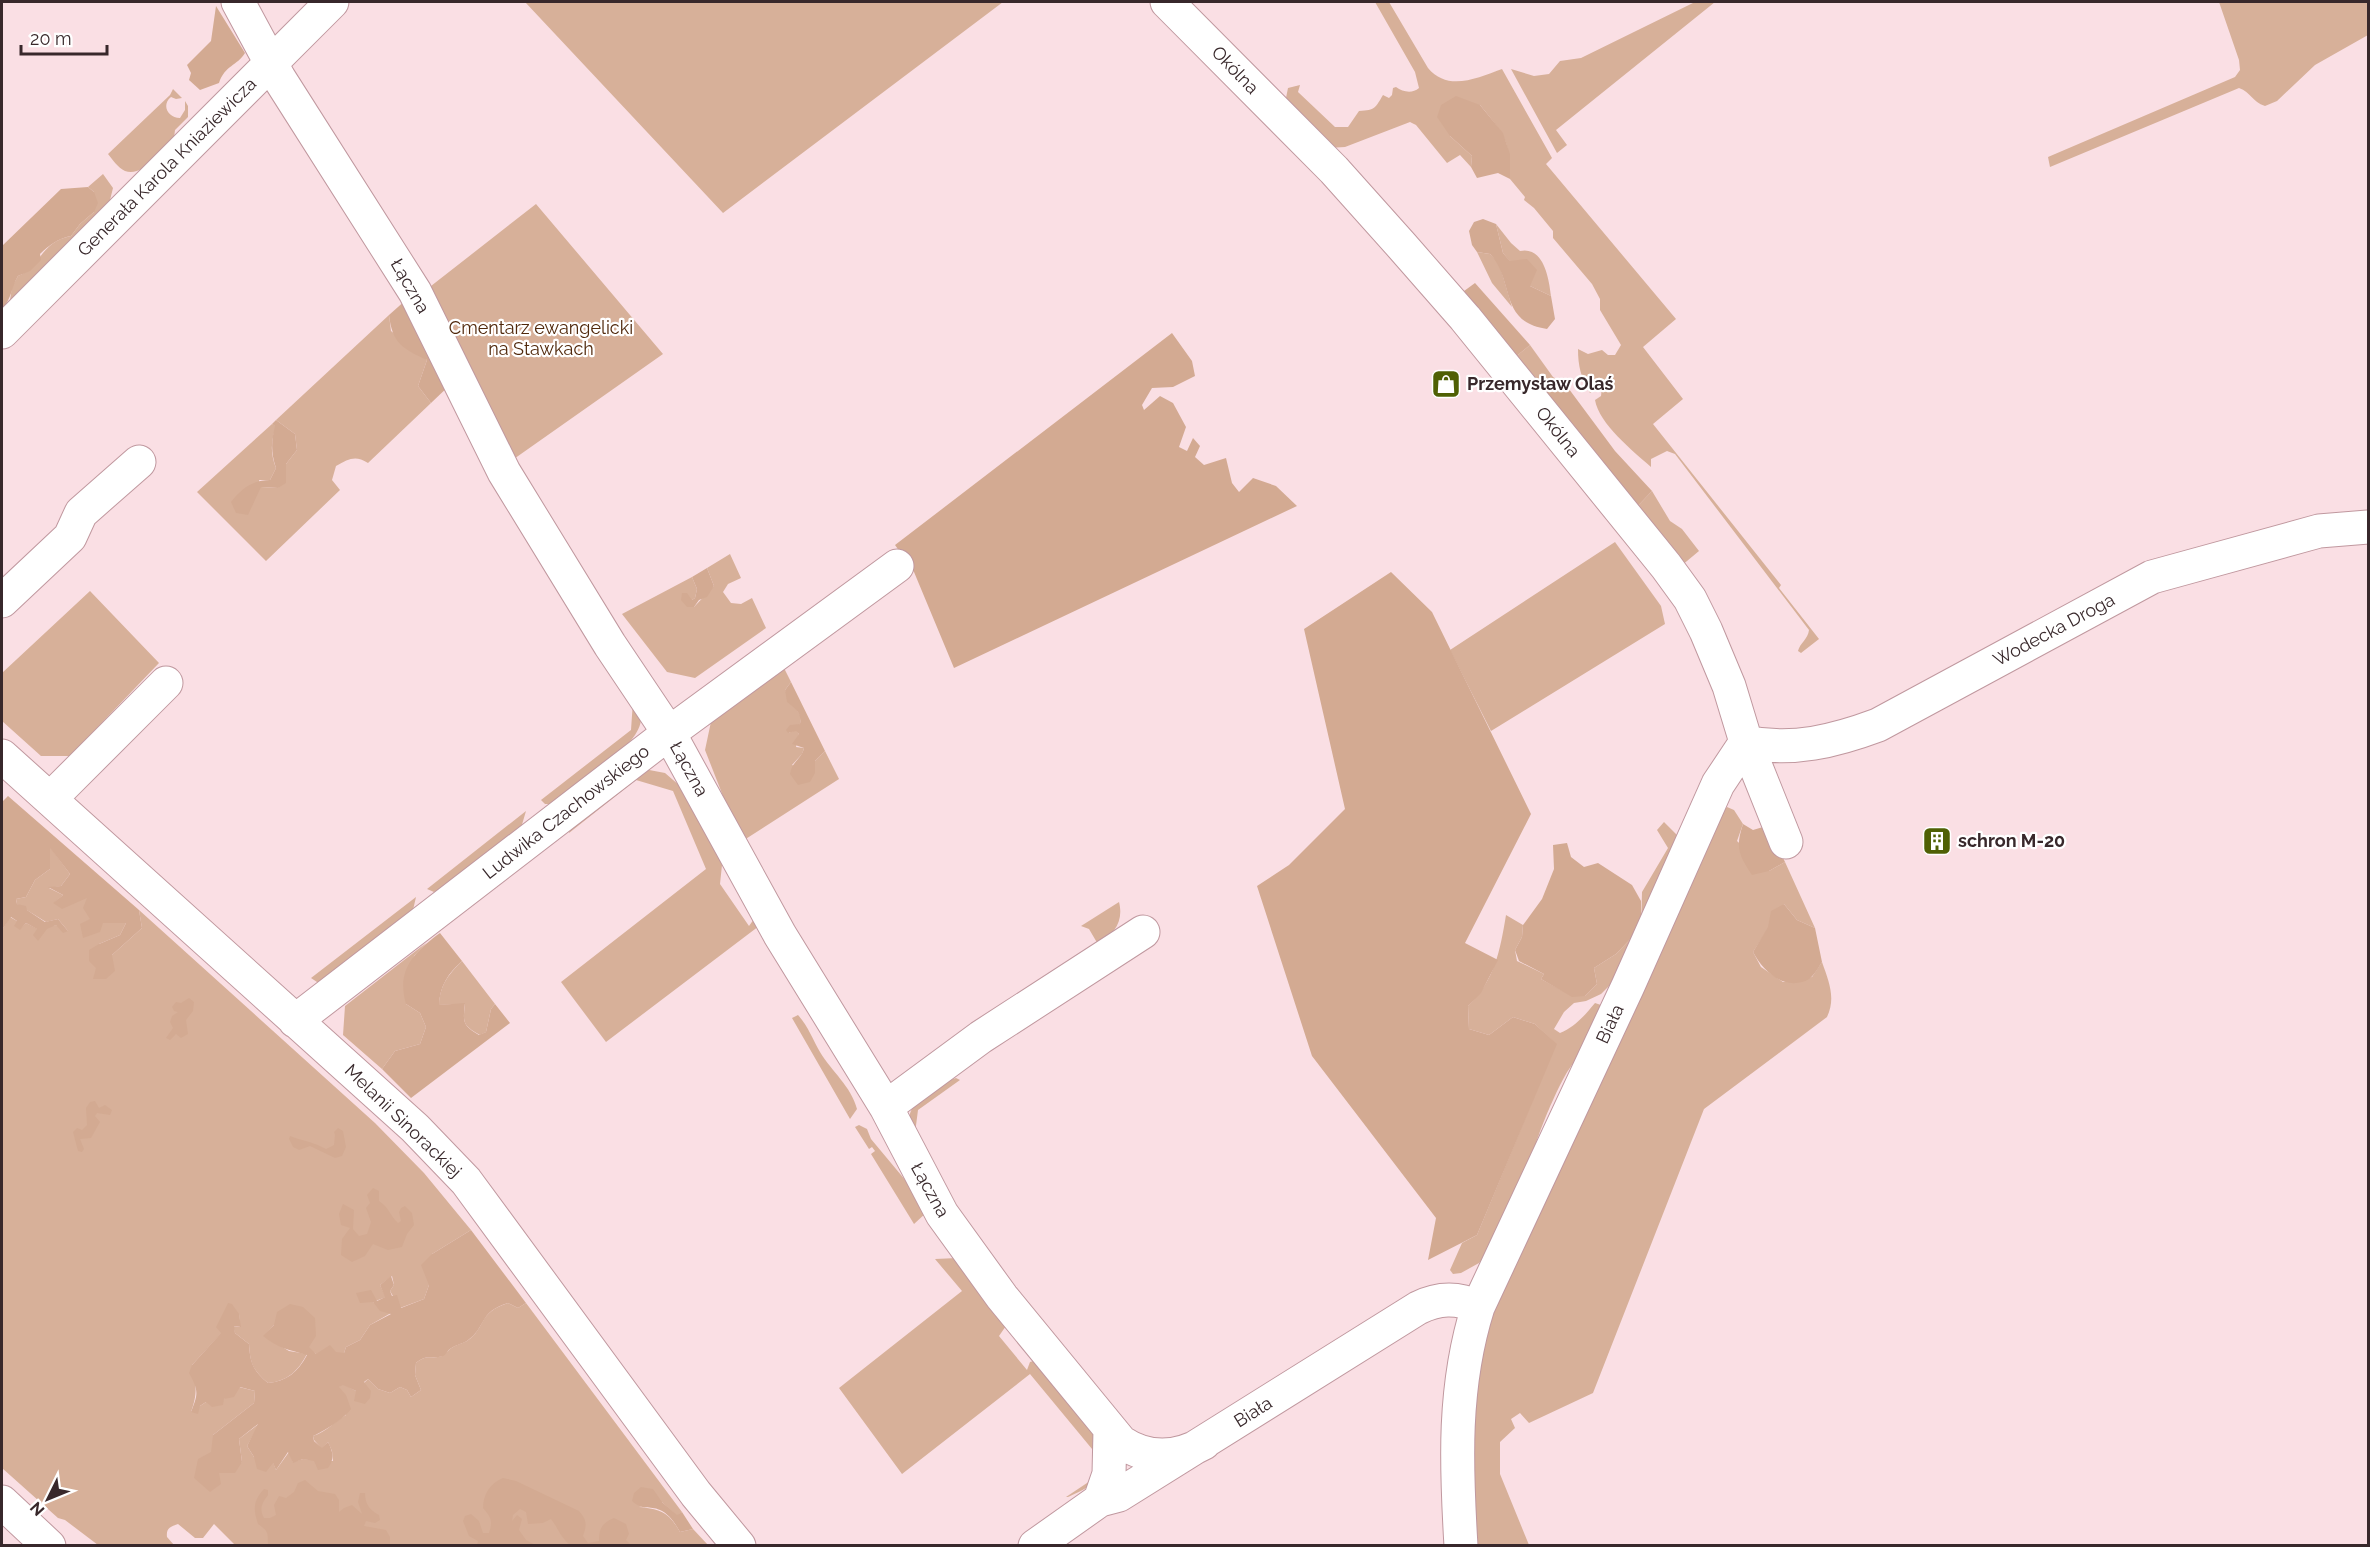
<svg xmlns="http://www.w3.org/2000/svg" width="2370" height="1547" viewBox="0 0 2370 1547" font-family="Raleway,sans-serif">
	<style>
		.green { fill: #d7b099 }
		.forest { fill: #d3aa92 }
		.lines { fill: none; stroke-linecap: round; stroke-linejoin: round }
		.minor-casing { stroke: #c0989f; stroke-width: 35 }
		.major-casing { stroke: #c0989f; stroke-width: 35 }
		.minor { stroke: #fff; stroke-width: 33 }
		.major { stroke: #fff; stroke-width: 33 }
		.labels { text-anchor: middle; stroke-width: 4.5; stroke-linejoin: round; paint-order: stroke }
		.street-label { font-size: 18px; fill: #38282b; stroke: #fff }
		.park-label { font-size: 18px; fill: #50280b; stroke: #fff }
		.poi-label { font-size: 18px; font-weight: bold; fill: #38282b; stroke: #fff; text-anchor: start }
	</style>
	<rect width="100%" height="100%" fill="#fadfe4"/>
	<path class="green" d="M525,2h478l-280,211z
		M1375,2h14l39,66c20,24 49,10 74,1l50,89 -6,6 130,155 -33,28 40,52 -30,25 128,161 -2,3 40,51 -18,14 -3,-2c2,-8 10,-12 11,-21l-134,-176 -8,-3 -16,8v8c-18,-16 -52,-43 -56,-67l6,-4 1,-9h-4l-8,6c-9,-15 -12,-27 -12,-44l10,5 14,-4 6,5h7l6,-10 -21,-35v-11l-8,-15 -39,-46v-7l-19,-23 -10,-8 1,-3 -15,-18c0,-41 -6,-44 -30,-74l-30,31 22,20 -1,11 -11,-12 -13,8 -31,-38 -6,-3 -65,25 -17,1 -43,-45 3,-15 12,-3 -2,7 37,35h13l11,-16c17,-1 16,-3 24,-16l6,3 3,-3 1,-7 3,-1c7,5 16,7 23,1l-4,-16z
		M1695,2h20l-159,128 11,15 -10,8 -46,-84 23,7 15,-2 11,-13 21,-3z
		M2219,2h149v33l-53,30 -38,36 -12,5c-13,-4 -14,-14 -26,-18l-189,79 -2,-10 187,-80 5,-7 -1,-10z
		M173,89l9,9 -6,1 -5,-2c-10,8 -3,21 9,21l5,-8v-9l3,5v11l-13,13 -1,8c-11,11 -31,40 -49,33 -7,-3 -13,-12 -17,-17l62,-59z
		M103,174l10,14 -3,12 -100,100 2,-13 6,-11c24,-10 22,-34 53,-40l9,-12 14,-12v-20l-6,-5z
		M536,204l127,150 -152,107 -67,-133 -13,-42z
		M1496,224l15,19 9,8c24,-5 29,28 31,45l-21,-10 -27,-33z
		M1477,252l13,2 9,9 13,44 -20,-24z
		M389,315l2,16 36,29 -9,26 13,17 -63,60c-13,-8 -19,-4 -32,3l-4,14 8,10 -74,71 -69,-69 75,-68 4,2c-5,16 -6,26 0,42l-6,12h-11l2,7 17,1 8,-24 11,-14 -2,-16 -19,-14z
		M1530,345l23,32 13,8 -15,-2 -13,7 -25,-31z
		M1652,491l18,30 12,8 17,22 -18,15 -47,-56z
		M1615,542l46,64 4,18 -174,107 -41,-81z
		M730,554l11,24 -13,6 -5,8 8,11 10,1 11,-6 14,30 -71,50 -28,-6 -45,-58 70,-37 5,12 -2,9 -3,2 2,7 20,-21 -7,-18z
		M90,591l69,72 -89,93h-29l-39,-35v-48z
		M783,666l8,16 -6,8 16,27 -1,7 -12,9 8,-3 3,4 -3,13 8,1 -2,6 -10,11 23,8v-12l10,-10 14,28 -98,63 -36,-92 7,-33z
		M633,701c2,5 7,12 8,17 1,29 -70,71 -92,86h-4l-4,-4 90,-70z
		M644,769l21,4 22,19 31,54 4,19 -2,19 29,42 5,-7 9,4 -157,119 -45,-60 145,-113 -33,-78 -37,-11 -67,53 2,-12z
		M1727,807l7,3 9,14 -6,17 32,30 16,-9 30,66 -18,-8 -13,-16 -31,48 8,15 22,15 29,-5 10,-15c7,20 14,36 5,55l-123,92 -111,284 -64,30 -9,-10 -9,6 4,9 -15,14v32l29,71 -59,1 -1,-113 22,-125 233,-498z
		M526,811l-5,17 -81,62 -6,2 -7,-3z
		M1664,822l13,13c1,14 -3,17 -7,29 -4,11 -1,23 -6,34l-4,-3 -7,5 2,6h5l-37,62 -12,16 -10,10 -15,7 -12,2 -10,9 -10,17 6,4c15,-6 25,-18 35,-30l6,2 -11,41 -7,6 3,10 -6,11 -5,-11c-11,8 -37,71 -40,86 -2,6 0,13 -2,19 -3,10 -13,18 -20,26l1,17 -21,38 -14,15 -18,10 -8,1 -3,-4 12,-27 15,-8 79,-191 -21,-20 -22,-7 -24,18 -20,-6 -1,-23c27,-26 32,-55 38,-91l17,10 -1,12 -7,13 2,11 27,13 -3,5 31,17h13l12,-12 -3,-16 22,-14 25,-26 1,-36 26,-44 -11,-18z
		M50,847l20,27 -9,12 -12,2 14,7 -9,8 34,-6 15,26h23l-6,12 -21,9 13,11 30,-27 -3,-18 236,213 49,50 47,57 -39,24 -3,31 -5,14 -24,9 -10,-17 4,-6 -2,-9 -12,9 6,12 -13,5 18,11 -21,12 -10,15 -14,7 -2,6 -28,1 -42,-29 -10,11 25,15 18,3c-9,17 -19,27 -39,29 -15,-12 -18,-20 -19,-39l-14,-11 -2,-7 7,1 -1,-13 -47,51c4,20 6,27 -1,47l15,-10 18,-3 15,-12 16,4 -1,12 -41,32 6,38 23,-11 -3,-23 21,-16 -13,23 7,11 19,5 3,8 13,-18 4,10 10,-3 30,2 -1,-10 -4,-9 -6,7 -8,-9 -1,-4c13,-4 21,-14 33,-21l-8,-28 5,-3 13,7 12,-12 10,10 12,4 10,-6 7,3 4,7 10,-7 -6,-15 1,-12c12,-10 15,-3 26,-7 1,-1 7,-6 8,-7 5,-4 11,-5 17,-8 20,-14 10,-28 41,-38l10,5 8,-5 156,209 -5,4 -15,-14 -23,5c21,2 30,5 41,25l13,-3 15,16 -472,1 -22,-22 -11,14h-8l-17,-14c-8,3 -12,4 -11,13l7,8h-76l-33,-25 -7,-2 -56,-50v-538l8,-13 7,4 3,8 6,-6 12,6 18,-4 12,6 -10,-12 -12,3 -29,-18 -1,-5 10,-2 9,-17 15,-11z
		M416,897l-3,13 -93,74 -9,-6z
		M1119,902c5,20 -5,31 -20,44l-10,-17 -8,-3z
		M426,943l-12,13 -8,48 14,9 6,14 -6,17 -25,7 -13,18 -39,-34 2,-29z
		M462,961l33,43 -4,5 -5,23 -6,3c-18,-10 -17,-13 -15,-31l-26,1c1,-20 9,-30 23,-44z
		M798,1015c10,11 15,25 22,37 12,20 31,34 37,57l-7,10 -58,-101z
		M956,1078l4,2 -42,30 -4,31c-10,-30 -4,-35 21,-51 7,-4 13,-10 21,-12z
		M859,1125l8,4 4,10 45,54 11,19 -13,12 -43,-70 4,-3 -3,-4 -3,2 -14,-22z
		M957,1258l42,45 9,20 -9,13 28,34 3,-8 7,-2c4,6 9,13 14,18 26,24 70,62 44,102 -5,8 -19,13 -27,17h-2l24,-16 7,-26 -67,-81 -128,100 -63,-86 123,-97 -27,-32z"/>
	<path class="forest" d="M216,6l29,47c-8,13 -20,12 -26,30l-19,7 -11,-10 2,-7 -4,-8 24,-24z
		M1456,96l24,9 23,28 7,21v25l-12,-6 -21,5 -6,-11 1,-11 -22,-20 -13,-19 4,-12z
		M88,187l6,5 4,11 -4,9 -14,12 -9,12c-12,2 -22,9 -31,18l1,6 -11,11 -12,5c-7,12 -6,22 -16,33v-63l59,-57z
		M1483,219l13,5 7,29 7,8 17,-2 10,11 -7,16 21,10 4,23 -8,10c-49,-7 -32,-49 -57,-75l-13,-2 -5,-7 -3,-14 5,-9z
		M1475,283l55,62 -17,14 -53,-65z
		M407,299l45,84 -21,20 -13,-17 9,-26c-24,-11 -35,-17 -38,-45z
		M1172,333l20,28 3,15 -22,11 -21,1 -10,17 2,5 16,-14 13,7 13,24 -7,20 8,4 6,-13 7,8 -5,11 9,8 22,-7 6,25 7,9 14,-14 23,8 21,20 -343,162 -40,-96 -19,-27z
		M1551,383l15,2 49,66 37,40 -18,19 -96,-120z
		M276,420l19,14 2,16 -11,14v19l-8,5 -17,-1 -13,28 -12,-2 -5,-11c10,-13 21,-22 39,-22l6,-12c-5,-15 -5,-26 -1,-42l-3,-2z
		M707,568l7,18 -7,11 -8,3 -5,7h-7l-6,-7 1,-7h5l5,7 3,-2 2,-9 -5,-12z
		M1391,572l41,40 99,202 -66,129 33,17 -17,33 -13,13 1,23 20,6 24,-18 22,7 22,20 -80,191 -49,25 8,-42 -124,-162 -55,-170 32,-21 56,-56 -41,-180z
		M791,682l34,69 -10,10v12l-5,9 -12,3 -8,-11c2,-13 11,-14 14,-26l-12,-4 7,-10 -3,-3 -8,2 -2,-3 4,-5 10,-1c2,-11 -5,-16 -13,-22l-2,-12z
		M8,796l131,114 3,18 -30,27 3,16 -9,8h-13l3,-11 -7,-7v-11l10,-6 21,-9 6,-12h-23l-3,9 -17,6 -3,-14 10,-5 -7,-11 4,-10 -25,11 -9,-6 10,-8 -15,-8 13,-1 9,-12 -20,-26v21l-15,11 -9,17 -10,2 1,5 9,2 1,4 18,12 13,-3 10,12 -5,2 -7,-8 -9,4 -9,12 -5,-6 4,-6 -11,-6 -6,7 -6,-4 3,-5 -6,-4 -9,13v-128z
		M1743,824l10,6 10,-3 9,8 13,27 -16,9 -17,4c-13,-20 -17,-27 -9,-51z
		M1567,843l4,14 13,10 14,-4 34,22 9,16v27l-25,26 -22,14 3,16 -12,12 -13,1 -31,-18 3,-5 -25,-13 -4,-11 7,-13 1,-12 19,-26 12,-30 -1,-24z
		M1784,904l13,16 18,8 7,34c-5,8 -10,18 -20,20 -22,6 -40,-13 -49,-30l15,-25 3,-16z
		M440,933l22,28c-14,13 -22,24 -23,44l26,-2c-2,19 -3,22 14,32l7,-3 5,-23 4,-5 15,19 -99,75 -29,-29 13,-18 25,-7 6,-17 -6,-14 -14,-9c-10,-34 8,-52 34,-71z
		M189,998l5,4 -1,9 -7,9 2,14 -7,4 -5,-4 -6,6 -4,-2 7,-10 -3,-6 2,-6 6,-4 -4,-1 -2,-4 4,-5 5,1z
		M95,1101l4,7 6,-3 7,5 -2,5 -13,-2 -2,3 5,6 -9,16 -11,1 4,10 -2,3 -4,-1 -5,-19 4,-4 5,2 5,-5 -1,-17 4,-6z
		M338,1128l5,3 3,16 -4,9 -7,2 -25,-12 -11,4 -6,-3 -4,-8 1,-3c13,5 24,6 36,13l8,-4 1,-10 -1,-3z
		M373,1188l6,3v10c10,6 11,15 19,22l3,-2 -2,-9 2,-4 4,-2 7,7 2,12 -7,9 -5,13 -14,3 -15,-6 -8,12 -13,6 -11,-7 1,-16 8,-11 -9,-3 -2,-11 4,-10 11,6 -1,19 6,7 8,-2 4,-12 -5,-14 4,-5 -3,-8z
		M471,1230l55,73 -8,5 -10,-5c-30,9 -21,24 -41,38 -5,3 -12,4 -17,8 -3,2 -4,6 -7,7 -12,4 -15,-3 -27,7l-1,12 6,15 -10,7 -4,-7 -7,-3 -10,6 -12,-4 -10,-10 -4,3 7,9 -1,7 -5,6 -11,-3 2,-10 -13,-6 -4,2 7,8 5,14c-6,9 -28,23 -38,27l1,5 8,7 6,-6c5,10 7,16 0,26l-10,2 -4,-9 -11,-2 -10,4 -5,-11 -12,18 -3,-7 -7,9 -9,-3 -3,-12 -7,-11 11,-22 -19,15 3,23 -7,11h-16l2,11 -11,8 -16,-14 4,-19 13,-7 2,-17 41,-32 1,-12 -15,-4 -6,10 -10,2 -1,6 -11,2 -6,-5 -6,4 -2,8 -7,-2c7,-18 8,-21 -2,-39l3,-8 29,-32 -5,-6 12,-24 4,1 7,10 2,13 -7,-1 1,7 14,11c1,18 4,27 19,39 19,-2 30,-11 39,-28 -17,-5 -30,-7 -44,-19l11,-11 3,-13 13,-8 13,3 12,11 1,18 -7,11 7,7 14,-9 6,7 8,1 2,-6 14,-7 10,-15 21,-11 -11,-3 -7,-9 -13,1 -4,-10 15,-3 6,11 8,-4 -5,-12 11,-9 3,9 -4,6 2,5 5,-1 4,13 23,-9 5,-14 -8,-20 11,-11z
		M503,1478l13,3 63,30c8,9 8,14 4,25l5,7 11,-2c0,-13 3,-18 15,-23l12,6 3,10 -3,6 5,5h-61c-9,-7 -12,-17 -19,-26l-8,4 -15,1 -2,-12 -6,-3 -7,6 -1,6 5,-6 5,4 -3,11 7,10 9,5h-58l1,-4 -9,-5 -6,-15 2,-5 6,-2 8,7 4,12h6c4,-12 2,-16 -6,-25 0,-13 7,-25 20,-30z
		M305,1480l13,11 17,3 4,6v12l5,-4 8,-3 10,9 -4,-12 2,-9h5c0,10 4,17 14,22l1,5 -5,3 -9,-2 -2,5 22,4 4,7v8h-122c0,-13 0,-14 -10,-21 -5,-15 -5,-23 6,-35l4,1v5c-6,8 -9,14 -4,23h6l6,-3 -2,-10 5,-9 7,2 8,-6 4,-9z
		M641,1487l12,2 9,13 15,13 5,-3 11,17 -13,3c-5,-9 -11,-18 -20,-22 -11,-5 -17,1 -28,-9l2,-8z"/>
	<g class="lines">
		<g class="minor-casing">
			<path id="minor" d="M238,2l41,76 136,214 89,180 106,173 59,88 111,202 106,172 56,107 60,83 119,145c27,18 55,17 83,1
				M1167,2l167,168 68,76 63,72 201,248 24,33 16,32 23,55 17,56 40,100
				M2,332l330,-330
				M2,601l68,-64 11,-24 58,-51
				M1746,742c46,10 89,-1 132,-17l274,-148 167,-46 49,-4
				M2,756l413,372 51,53 230,313 43,52
				M50,799l116,-116
				M295,1021l374,-288 228,-167
				M886,1107l95,-70 162,-105
				M1100,1500l9,-26 1,-44
				M1035,1546l65,-46 19,-5 299,-187c20,-10 39,-11 60,-1
				M1461,1546c-5,-82 -8,-160 17,-239l150,-321 90,-202 28,-42"/>
		</g>
		<g class="major-casing">
			<path id="major" d="M2,1502l47,44"/>
		</g>
		<use href="#minor" class="minor"/>
		<use href="#major" class="major"/>
	</g>
	<defs>
		<g id="shop-square" transform="scale(1.5)"><rect x="-9" y="-9" width="18" height="18" rx="4" fill="#4f6004" stroke="#fff"/><path d="M-5-2.5h2.3a2.7 3.5 0 0 1 5.4 0H5L5.5 6h-11ZM-1.5-2.5h3a1.5 2.3 0 0 0-3 0Z" fill="#fff"/></g>
		<g id="building-square" transform="scale(1.5)"><rect x="-9" y="-9" width="18" height="18" rx="4" fill="#4f6004" stroke="#fff"/><path d="M-4-6H4V6H1V3H-1V6H-4ZM-2.5-4.3h1.7v1.8h-1.7ZM.8-4.3h1.7v1.8H.8ZM-2.5-1h1.7V.8h-1.7ZM.8-1h1.7V.8H.8Z" fill="#fff"/></g>
	</defs>
	<g fill-rule="evenodd">
		<use href="#shop-square" x="1446" y="384"/>
		<use href="#building-square" x="1937" y="841"/>
	</g>
	<g class="labels">
		<g class="street-label">
			<text transform="translate(1235 70) rotate(46)" y="6">Okólna</text>
			<text transform="translate(167 167) rotate(-45)" y="6">Generała Karola Kniaziewicza</text>
			<text transform="translate(410 286) rotate(60)" y="6">Łączna</text>
			<text transform="translate(1558 432) rotate(51)" y="6">Okólna</text>
			<text transform="translate(2054 630) rotate(-28)" y="6">Wodecka Droga</text>
			<text transform="translate(689 769) rotate(61)" y="6">Łączna</text>
			<text transform="translate(566 812) rotate(-38)" y="6">Ludwika Czachowskiego</text>
			<text transform="translate(1610 1024) rotate(-65)" y="6">Biała</text>
			<text transform="translate(403 1121) rotate(44)" y="6">Melanii Sinorackiej</text>
			<text transform="translate(930 1190) rotate(61)" y="6">Łączna</text>
			<text transform="translate(1253 1412) rotate(-32)" y="6">Biała</text>
		</g>
		<g class="park-label">
			<text x="541" y="334">Cmentarz ewangelicki<tspan x="541" dy="21">na Stawkach</tspan></text>
		</g>
		<g class="poi-label">
			<text x="1467" y="390">Przemysław Olaś</text>
			<text x="1958" y="847">schron M-20</text>
		</g>
	</g>
	<rect width="2370" height="1547" fill="none" stroke="#38282b" stroke-width="6"/>
	<g transform="translate(48 1499) rotate(227)" stroke="#ffffff" stroke-width="4.5" paint-order="stroke">
	<path d="M0-4.5L10 22L0 15L-10 22Z" fill="#38282b"/>
	<text y="-9" font-size="16" font-weight="bold" text-anchor="middle" fill="#38282b">N</text>
	</g>
	<path d="M21 45v9h86v-9" fill="none" stroke="#38282b" stroke-width="3"/>
	<text x="30" y="45" font-size="18" fill="#38282b" stroke="#ffffff" stroke-width="4.5" paint-order="stroke">20 m</text>
</svg>
